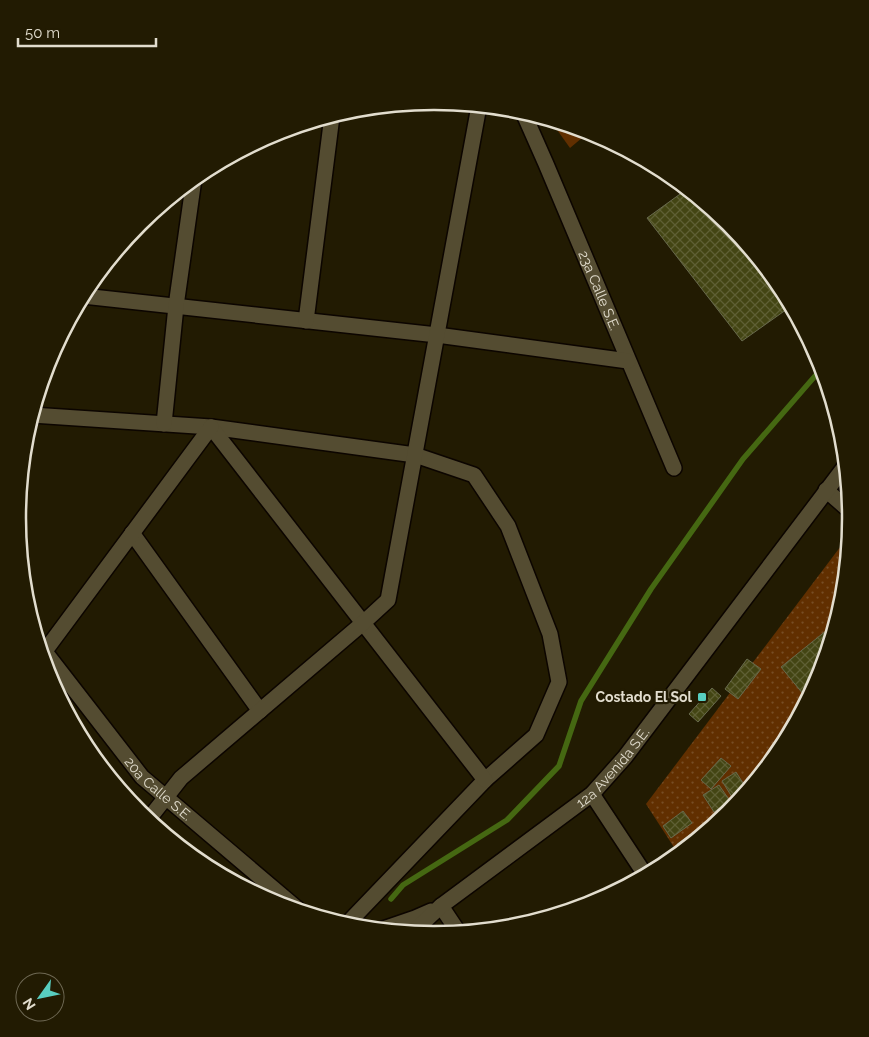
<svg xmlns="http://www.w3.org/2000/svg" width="869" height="1037" viewBox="0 0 869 1037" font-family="Raleway,sans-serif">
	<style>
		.grass { fill: url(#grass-dots) }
		.pitch { fill: #612f00 }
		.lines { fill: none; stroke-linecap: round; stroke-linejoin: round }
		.stream { stroke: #456812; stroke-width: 5.5 }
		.building { fill: url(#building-cross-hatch); stroke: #686a4d }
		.minor-casing { stroke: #0c0500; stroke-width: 18 }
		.minor { stroke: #544c31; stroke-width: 15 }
		.poi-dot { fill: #58cec0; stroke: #221b02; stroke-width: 2 }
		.labels { text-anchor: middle; stroke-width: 4.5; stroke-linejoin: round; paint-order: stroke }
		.street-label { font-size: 14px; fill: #e2ddce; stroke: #221b02 }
		.poi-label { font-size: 14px; font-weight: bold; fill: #e2ddce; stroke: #221b02; text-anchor: end }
		.rim { fill: none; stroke: #e2ddce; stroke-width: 2.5 }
	</style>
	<defs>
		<pattern id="grass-dots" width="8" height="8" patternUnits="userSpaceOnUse" patternTransform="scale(1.25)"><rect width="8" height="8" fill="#612f00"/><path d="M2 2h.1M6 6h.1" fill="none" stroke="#774d24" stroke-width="1.8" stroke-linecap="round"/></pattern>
		<pattern id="building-cross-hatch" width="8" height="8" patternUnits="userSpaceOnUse" patternTransform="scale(1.25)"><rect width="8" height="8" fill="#434513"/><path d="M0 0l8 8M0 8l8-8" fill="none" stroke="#5e5f34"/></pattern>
	</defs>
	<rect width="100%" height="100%" fill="#221b02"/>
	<path class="grass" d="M850,534l-7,66 -23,78 -39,72 -52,64 -50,41 -33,-51z"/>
	<path class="pitch" d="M550,120l39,12 -19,16z"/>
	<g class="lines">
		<path class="stream" d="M391,899l12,-14 104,-65 52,-54 22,-65 70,-112 92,-130 79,-91"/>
	</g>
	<path class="building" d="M687,189l39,32 64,86 -48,34 -95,-123z
		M837,622l-17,56 -12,22 -27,-33z
		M747,659l14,10 -23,30 -13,-10z
		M712,688l9,8 -23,26 -9,-8z
		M721,758l10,8 -20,23 -10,-9z
		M736,772l12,19 -11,14 -15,-24z
		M719,785l11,16 -16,11 -11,-17z
		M683,811l9,12 -21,15 -8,-12z
		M714,818l4,5 -36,29 -5,-8z"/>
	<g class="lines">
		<g class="minor-casing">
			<g id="minor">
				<path id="s1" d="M523,112l23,52 128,304"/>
				<path d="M83,296l354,39 191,26"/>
				<path d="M306,321l26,-205"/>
				<path d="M32,415l179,12 204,28 59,20 34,51 42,108 9,48 -23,53 -51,45 -139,145"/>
				<path d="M164,424l12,-118 18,-127"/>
				<path d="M211,427l274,353"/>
				<path d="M826,490l25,22"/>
				<path d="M132,533l128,178"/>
				<path id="s2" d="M39,644l103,133 158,134"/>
				<path d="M42,655l169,-228"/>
				<path d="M592,794l54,82"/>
				<path d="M148,820l33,-42 182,-155 25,-23 91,-494"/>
				<path d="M441,906l18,27"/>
				<path d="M380,930l35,-12 16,-7"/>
				<path id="s3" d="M412,933l29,-27 151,-112 33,-37 221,-292"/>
			</g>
		</g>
		<use href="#minor" class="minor"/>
	</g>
	<rect class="poi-dot" x="697" y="692" width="10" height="10" rx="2.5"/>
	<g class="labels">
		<g class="street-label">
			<text dy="5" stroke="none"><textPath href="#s1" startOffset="194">23a Calle S.E.</textPath></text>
			<text dy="5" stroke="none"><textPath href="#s3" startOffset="261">12a Avenida S.E.</textPath></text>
			<text dy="5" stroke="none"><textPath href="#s2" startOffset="188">20a Calle S.E.</textPath></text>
		</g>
		<g class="poi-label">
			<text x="692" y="702">Costado El Sol</text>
		</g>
	</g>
	<path d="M0 0H869V1037H0ZM26 518a408 408 0 1 1 816 0a408 408 0 1 1-816 0Z" fill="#221b02" fill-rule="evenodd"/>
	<path class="rim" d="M26 518a408 408 0 1 1 816 0a408 408 0 1 1-816 0Z"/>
	<g transform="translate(40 997) rotate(237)"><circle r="24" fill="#221b02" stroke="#6f6954"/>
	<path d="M0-4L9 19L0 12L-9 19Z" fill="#58cec0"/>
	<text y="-8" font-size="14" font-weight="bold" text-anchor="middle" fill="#e2ddce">N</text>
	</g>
	<path d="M18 38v8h138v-8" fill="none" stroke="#e2ddce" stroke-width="2.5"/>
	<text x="25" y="38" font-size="15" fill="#e2ddce" stroke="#221b02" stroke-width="4" paint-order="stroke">50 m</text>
</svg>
